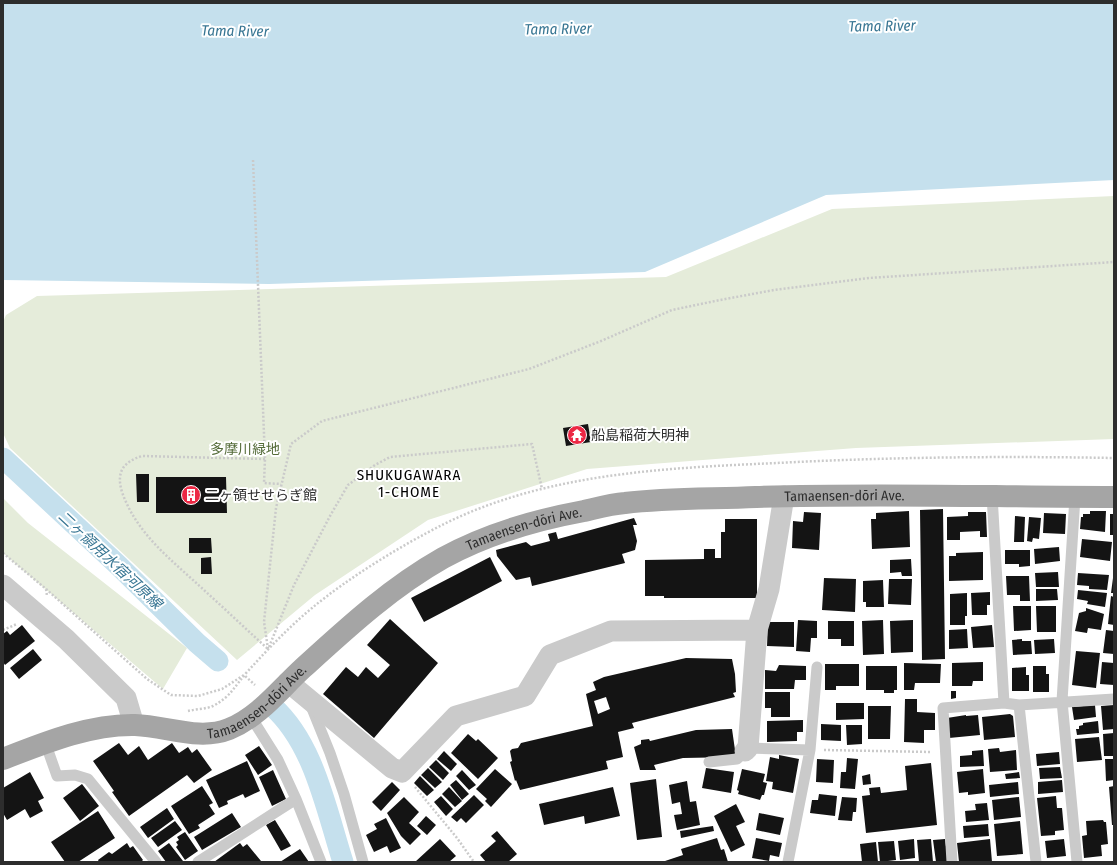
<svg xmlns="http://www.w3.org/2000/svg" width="1117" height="865" viewBox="0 0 1117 865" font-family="'Fira Sans Condensed','Noto Sans JP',sans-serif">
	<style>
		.green { fill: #e5ecda }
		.water { fill: #c5e0ed }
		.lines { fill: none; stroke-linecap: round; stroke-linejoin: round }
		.canal { stroke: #c5e0ed; stroke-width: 21 }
		.building { fill: #141414; fill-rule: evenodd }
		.path { stroke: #cacaca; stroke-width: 2.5; stroke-dasharray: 2 2; stroke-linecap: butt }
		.service { stroke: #cacaca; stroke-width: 11 }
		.minor { stroke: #cacaca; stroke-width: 21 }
		.primary { stroke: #a5a5a5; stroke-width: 22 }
		.labels { text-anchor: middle; stroke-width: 4; stroke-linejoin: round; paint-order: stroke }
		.poi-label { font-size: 14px; fill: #2d2d2d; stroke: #fff; text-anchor: start }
		.park-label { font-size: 14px; fill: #546b39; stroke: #fff }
		.street-label { font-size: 14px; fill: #2d2d2d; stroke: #fff }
		.water-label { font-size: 15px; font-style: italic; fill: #387693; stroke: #fff }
		.neighbourhood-label { font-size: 15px; letter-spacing: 1px; fill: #000; stroke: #fff }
	</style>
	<rect width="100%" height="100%" fill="#fff"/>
	<path class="green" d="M1114,196v243l-258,9 -269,21 -159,51 -113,75 -78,65 -227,-212 -7,-15v-111l3,-7 31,-19 629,-19 166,-68z
		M3,498l25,25 159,125 -24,41 -160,-136z"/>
	<path class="water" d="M3,3h1111v177l-288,15 -181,77 -376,12 -266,-4z"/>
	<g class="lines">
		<path class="canal" d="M3,458l116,108 78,77 21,18
			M272,706c42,37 54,103 71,156"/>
	</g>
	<path class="building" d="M588,424l3,18 -25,4 -3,-18z
		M136,474h13v28h-12z
		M156,477h70l1,36h-71z
		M943,509l2,150 -23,1 -2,-150z
		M909,511l1,36 -38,2 -1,-30h5v-6z
		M1090,511h16l-1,21 -25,-3 1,-12h2v-3h7z
		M804,512l17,1 -2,37 -27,-2 1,-27 10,1z
		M968,512h18l1,25h-7v-6l-20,1v8h-13v-23l21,-1z
		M1044,513l22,1 -1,20 -22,-1z
		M1110,514h4v21h-4z
		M1015,516l10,1 -1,25h-10z
		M1029,517l12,1 -2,21 -6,-1 -1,4 -5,-1z
		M634,518l3,7h-4l4,16 -2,9 -13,4 3,9 -93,23 -2,-9 -14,3 -19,-24 -1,-6 30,-8 5,4 19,-5 -2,-7 8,-2 2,7z
		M725,519h32v79h-93v-2h-19v-36l59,-1v-10h11v9h6v-26h4z
		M189,538h22l1,15h-23z
		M1082,539l30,3 -2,19 -30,-4z
		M1059,547l1,14 -25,3 -1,-15z
		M1005,550h25v16l-11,1v-3h-14z
		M983,552v28l-34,1v-25h7v-3z
		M211,557l1,17h-11v-16z
		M490,557l12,24 -78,41 -13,-24z
		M911,559l1,17h-10l-1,-4 -11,1v-13z
		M1058,572l1,15h-23l-1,-14z
		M1078,573l31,2 -2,15 -18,-1v-3l-12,-1z
		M1006,576h23l1,25h-10v-6h-13z
		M824,578l32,1 -1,33 -33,-2z
		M1113,578h1v15h-3z
		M889,579h23l-1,26 -23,-1z
		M883,580l1,27h-18v-5h-3v-21z
		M1036,589h21l1,11 -22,1z
		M1078,590l29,3 -2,14 -18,-3 1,-3 -11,-2z
		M990,592v13h-3v10h-15l-1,-22z
		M967,593v23h-2v9h-15v-31z
		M1111,596l3,1v28l-6,-1z
		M1013,606h18v24l-17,1z
		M1036,606h20v26h-19z
		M1086,608l18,6 -3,16 -13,-2 -1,5 -12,-2 4,-18 7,-2z
		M390,619l48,44 -64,75 -51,-44 23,-27 12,10 8,-10 12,11 12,-13 -23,-20z
		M798,620l19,1v17h-6l-1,14 -14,-1z
		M883,620l1,34 -21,1 -1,-34z
		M913,620v32l-22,1 -1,-32z
		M828,621h26v25h-13v-7h-13z
		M768,622h26v25l-27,-1z
		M22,625l13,16 -30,24 -2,-3v-28l4,-3 3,4z
		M992,625l2,22 -21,1 -2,-21z
		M967,629l1,19 -19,1v-19z
		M1106,630l8,1v23l-11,-1z
		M1022,639v2h9l1,13 -19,1 -1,-15z
		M1054,639l1,14 -20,1 -1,-14z
		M33,649l9,11 -23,19 -9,-11z
		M1076,651l24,2 -4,35 -24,-3z
		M686,658l46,1 3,15 1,18 -3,1 2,4 -103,26 2,5 -16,4 5,25 -17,4 2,8 -88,21 -4,-10 -1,1 -5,-19 2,-1 -2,-10 2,-2 6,-1 3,-5 72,-17 -7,-32 10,-4 -3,-8 11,-5zM606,697l4,12 -12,5 -4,-13z
		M983,662v19h-10l-1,5h-20v-23z
		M1102,662l12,1v22l-14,-1z
		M904,663l37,1 -1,19h-25l-1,7h-10z
		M825,664h34v22h-23v4h-11z
		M779,665l27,1v14h-11l-1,9h-29v-19l11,1z
		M866,666h31v24h-3v3h-10v-3h-18z
		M1033,666h13v8h3v18h-16z
		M1026,667v8h3v16h-17v-23z
		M951,691h5v7l-5,1z
		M765,692h25v25h-19v-9h-6z
		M905,699h12v13l18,1v17h-11v13l-20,-1z
		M836,703h28v16l-28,1z
		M1095,705l1,12 -22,3 -2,-13z
		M1114,705v24l-11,1 -2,-24z
		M868,706h23l-1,33h-22z
		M1010,714l3,2 2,21 -31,3 -2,-23z
		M966,715v1l12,-1 2,20 -31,3 -2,-20z
		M803,720v12h-6v9l-30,1v-21z
		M1098,721l1,12 -22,2 -1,-6h3v-3l4,-1v-2z
		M821,724l20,1v16l-20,-1z
		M846,725h16v19l-15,1z
		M732,729l4,28 -53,1 -29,7 2,5h-16l-6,-23 7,-3v-4l8,-1 1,2 46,-11z
		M1114,733v23h-10l-1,-22z
		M468,734l8,7 2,-2 20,19 -20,21 -27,-26z
		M1099,737l3,23 -25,2 -2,-23z
		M119,743l9,12 11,-9 9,14 24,-17 7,10 9,-6 4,6 5,-4 15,21 -18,13 -7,-8 -58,41 -17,-24 2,-1 -21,-30z
		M259,746l13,19 -14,10 -13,-20z
		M999,748l1,4 16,-2 1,20 -27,2 -2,-23z
		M983,750l1,16 -24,1v-11l12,-1v-4z
		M444,751l13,13 -6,7 -14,-12z
		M1059,752l1,12 -23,2 -1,-12z
		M779,755l20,4 -6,34 -21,-4 1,-7 -7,-1 4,-24 9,2z
		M847,758l11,1 -3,30 -15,-1 1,-16h5z
		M817,759l17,1 -1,23 -17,-1z
		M1105,759h9v21l-8,1z
		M436,760l13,13 -6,7 -14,-13z
		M247,761l13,30 -15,7 -2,-4 -16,7 1,3 -9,4 -13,-28z
		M931,763l6,62 -71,8 -4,-37 8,-1 -1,-7 11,-1 1,6 26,-3 -2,-24z
		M1060,767l2,11 -22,1 -1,-11z
		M428,768l14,14 -7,6 -14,-13z
		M706,768l28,4 -3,21 -29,-5z
		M495,769l17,15 -21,23 -6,-6 2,-2 -11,-10z
		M742,769l23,5 -2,8 4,1 -3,12h-2l-2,5 -22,-6 1,-3 -2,-1z
		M983,769l2,24 -17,2v-3l-9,1 -2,-21z
		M273,770l13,29 -14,7 -13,-29z
		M462,770l14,15 -7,5 -13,-14z
		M30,772l14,26 -6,3 5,10 -13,7 -5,-9 -18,11 -4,-7v-25z
		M1019,772l1,6 -14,1 -1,-5z
		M870,774l1,10 -8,1 -1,-9z
		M420,776l14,14 -7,6 -13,-13z
		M656,779l6,58 -25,3 -7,-57z
		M456,780l13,14 -7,6 -12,-15z
		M1062,780l1,12 -25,2v-12z
		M687,781l3,21 6,-1 4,24 -23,5 -3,-15 8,-1 -2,-12 -8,2 -3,-19z
		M392,782l8,8 -19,21 -9,-9z
		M1018,782l1,12 -29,3 -1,-12z
		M82,784l17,22 -19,15 -17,-23z
		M202,786l11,17 -4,2 6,9 -17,11 2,3 -11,6 -18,-28z
		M1114,786v39h-2l-3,-38z
		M449,787l13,14 -7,6 -13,-13z
		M613,787l7,29 -35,8 -1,-8 -40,9 -5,-21z
		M819,794l18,2 -2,20 -25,-3 2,-13h6z
		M474,795l10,10 -18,18 -5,-5 -4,4 -6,-5z
		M441,796l12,13 -7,7 -12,-14z
		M1056,796l1,12h5l2,22 -9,1v4l-14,1 -4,-38z
		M404,797l15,15 -10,11 12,11 -11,11 -9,-9 -14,-23z
		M842,797l15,1 -1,14h-3l-1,9 -14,-1z
		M1019,797l2,20 -27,3 -2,-20z
		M987,803l2,17 -23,2 -1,-11 11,-1 -1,-6z
		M736,804l9,18 -9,4 9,19 -14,7 -17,-36z
		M167,808l7,11 -26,19 -8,-11z
		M98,811l17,27 -37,24h-13l-14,-20z
		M232,813l9,14 -39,23 -8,-13z
		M759,813l25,5 -4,17 -24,-5z
		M426,816l10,9 -9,10 -10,-9z
		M386,818l15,30 -11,5 -3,-7 -13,6 -8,-17 11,-6 -3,-5z
		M275,820l16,26 -10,5 -15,-26z
		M1103,820l1,2h2l2,22 -7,1 1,11 -18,2 -2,-22 5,-1 -1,-14z
		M175,821l7,9 -24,17 -7,-9z
		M1020,821l3,33 -26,2 -3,-32z
		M988,824l1,12 -25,2 -1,-12z
		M713,826l1,5 -33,7 -1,-7z
		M497,831l20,23 -9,8h-22l-6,-7 16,-14 -5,-5z
		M185,832l13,19 -13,9 -9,-13 2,-2 -2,-3 3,-2 -2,-3z
		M717,838l4,12 3,-1 4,13h-66l21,-7 -2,-6z
		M756,838l26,5 -3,14 -9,-2 -1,6 -17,-3z
		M440,839l16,17 -7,6h-34z
		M914,839l1,19 -15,2 -2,-19z
		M931,839l2,23h-14l-2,-22z
		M945,839l3,23h-12l-3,-22z
		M990,839l2,23h-33l-2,-19z
		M1064,839l2,17 -19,2 -2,-17z
		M894,841l2,19 -16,2 -2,-20z
		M876,842l2,20h-16l-2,-18z
		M127,843l3,5 3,-2 10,14 -2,2h-42l-1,-2 11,-8 3,2z
		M169,843l14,18 -2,1h-15l-8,-11z
		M240,843l3,4 4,-3 14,17 -47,1z
		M300,849l9,13h-29z"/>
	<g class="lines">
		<path class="path" d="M253,160l12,299 -1,24 17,1
			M265,459l-123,-3c-19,6 -26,16 -20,36 15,43 51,69 83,99 21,19 42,39 63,58
			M3,553l43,36 101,90 24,16 27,1 24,-7 22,-14 11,10
			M46,589l1,7
			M3,630l14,-6
			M269,647l25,-62 36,-69 18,-31 27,-20 15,-8 142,-13 10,45
			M268,649l-4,-27 12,-114 8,-34 7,-30 31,-23 207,-52 72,-28 71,-31 48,-10 54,-10 95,-12 245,-16
			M188,711c8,-2 18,-2 25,-5 19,-10 22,-21 35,-35 20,-22 41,-44 64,-63 36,-30 90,-63 132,-84 103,-51 221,-56 333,-61 113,-6 225,-7 337,-5
			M824,750l107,2
			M415,787l42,51 17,24"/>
		<path class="service" d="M992,495l12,208
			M1075,497l-13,204 15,161
			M1019,705l17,157
			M311,706l19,47 14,41 19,68
			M251,717l27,43 18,39 25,63
			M45,742l12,34 18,-1 13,4 68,83
			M748,748l62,2
			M709,762l28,-3 8,-8
			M198,862l98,-63
			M788,862l22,-112 7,-83
			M952,862l-9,-154 61,-5 15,2 95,-6"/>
		<path class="minor" d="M3,585l63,54 60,59 8,27
			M288,682l104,86 10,4 54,-56 69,-20 25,-41 61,-24 146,-1
			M745,751l3,-3 9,-118 12,-41 15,-93"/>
		<path class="primary" id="s1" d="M3,759c41,-16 87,-35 132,-34 32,1 64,16 94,4 30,-12 51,-40 74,-61 44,-40 87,-80 140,-110 44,-24 92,-38 141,-47 13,-3 27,-7 41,-8 43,-5 88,-4 131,-6 120,-4 239,0 358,0"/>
	</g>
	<defs>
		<g id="temple-disc" transform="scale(1)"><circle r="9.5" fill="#ec2844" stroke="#fff"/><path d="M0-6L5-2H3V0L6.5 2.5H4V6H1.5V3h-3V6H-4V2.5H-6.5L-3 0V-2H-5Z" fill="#fff"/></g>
		<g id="building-disc" transform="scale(1)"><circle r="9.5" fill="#ec2844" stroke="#fff"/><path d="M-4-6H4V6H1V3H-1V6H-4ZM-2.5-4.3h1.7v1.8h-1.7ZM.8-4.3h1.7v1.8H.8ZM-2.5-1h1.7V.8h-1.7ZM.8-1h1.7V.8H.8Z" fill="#fff"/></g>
	</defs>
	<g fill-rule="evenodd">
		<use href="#temple-disc" x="577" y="435"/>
		<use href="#building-disc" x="191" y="495"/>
	</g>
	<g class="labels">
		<g class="poi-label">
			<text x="591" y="440">船島稲荷大明神</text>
			<text x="205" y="500">二ヶ領せせらぎ館</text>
		</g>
		<g class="park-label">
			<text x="245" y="454">多摩川緑地</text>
		</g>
		<g class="street-label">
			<text dy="5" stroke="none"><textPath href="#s1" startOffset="918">Tamaensen-dōri Ave.</textPath></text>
			<text dy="5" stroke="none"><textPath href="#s1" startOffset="594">Tamaensen-dōri Ave.</textPath></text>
			<text dy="5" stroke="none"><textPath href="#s1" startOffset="270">Tamaensen-dōri Ave.</textPath></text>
		</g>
		<g class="water-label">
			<text transform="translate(882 26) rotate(-1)" y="5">Tama River</text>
			<text transform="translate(558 29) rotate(-1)" y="5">Tama River</text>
			<text transform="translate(235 31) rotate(1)" y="5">Tama River</text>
			<text transform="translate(110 560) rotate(43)" y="5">二ヶ領用水宿河原線</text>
		</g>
		<g class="neighbourhood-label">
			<text x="409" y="480">SHUKUGAWARA<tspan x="409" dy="17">1-CHOME</tspan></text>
		</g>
	</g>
	<rect width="1117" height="865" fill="none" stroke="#2d2d2d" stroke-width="8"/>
</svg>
